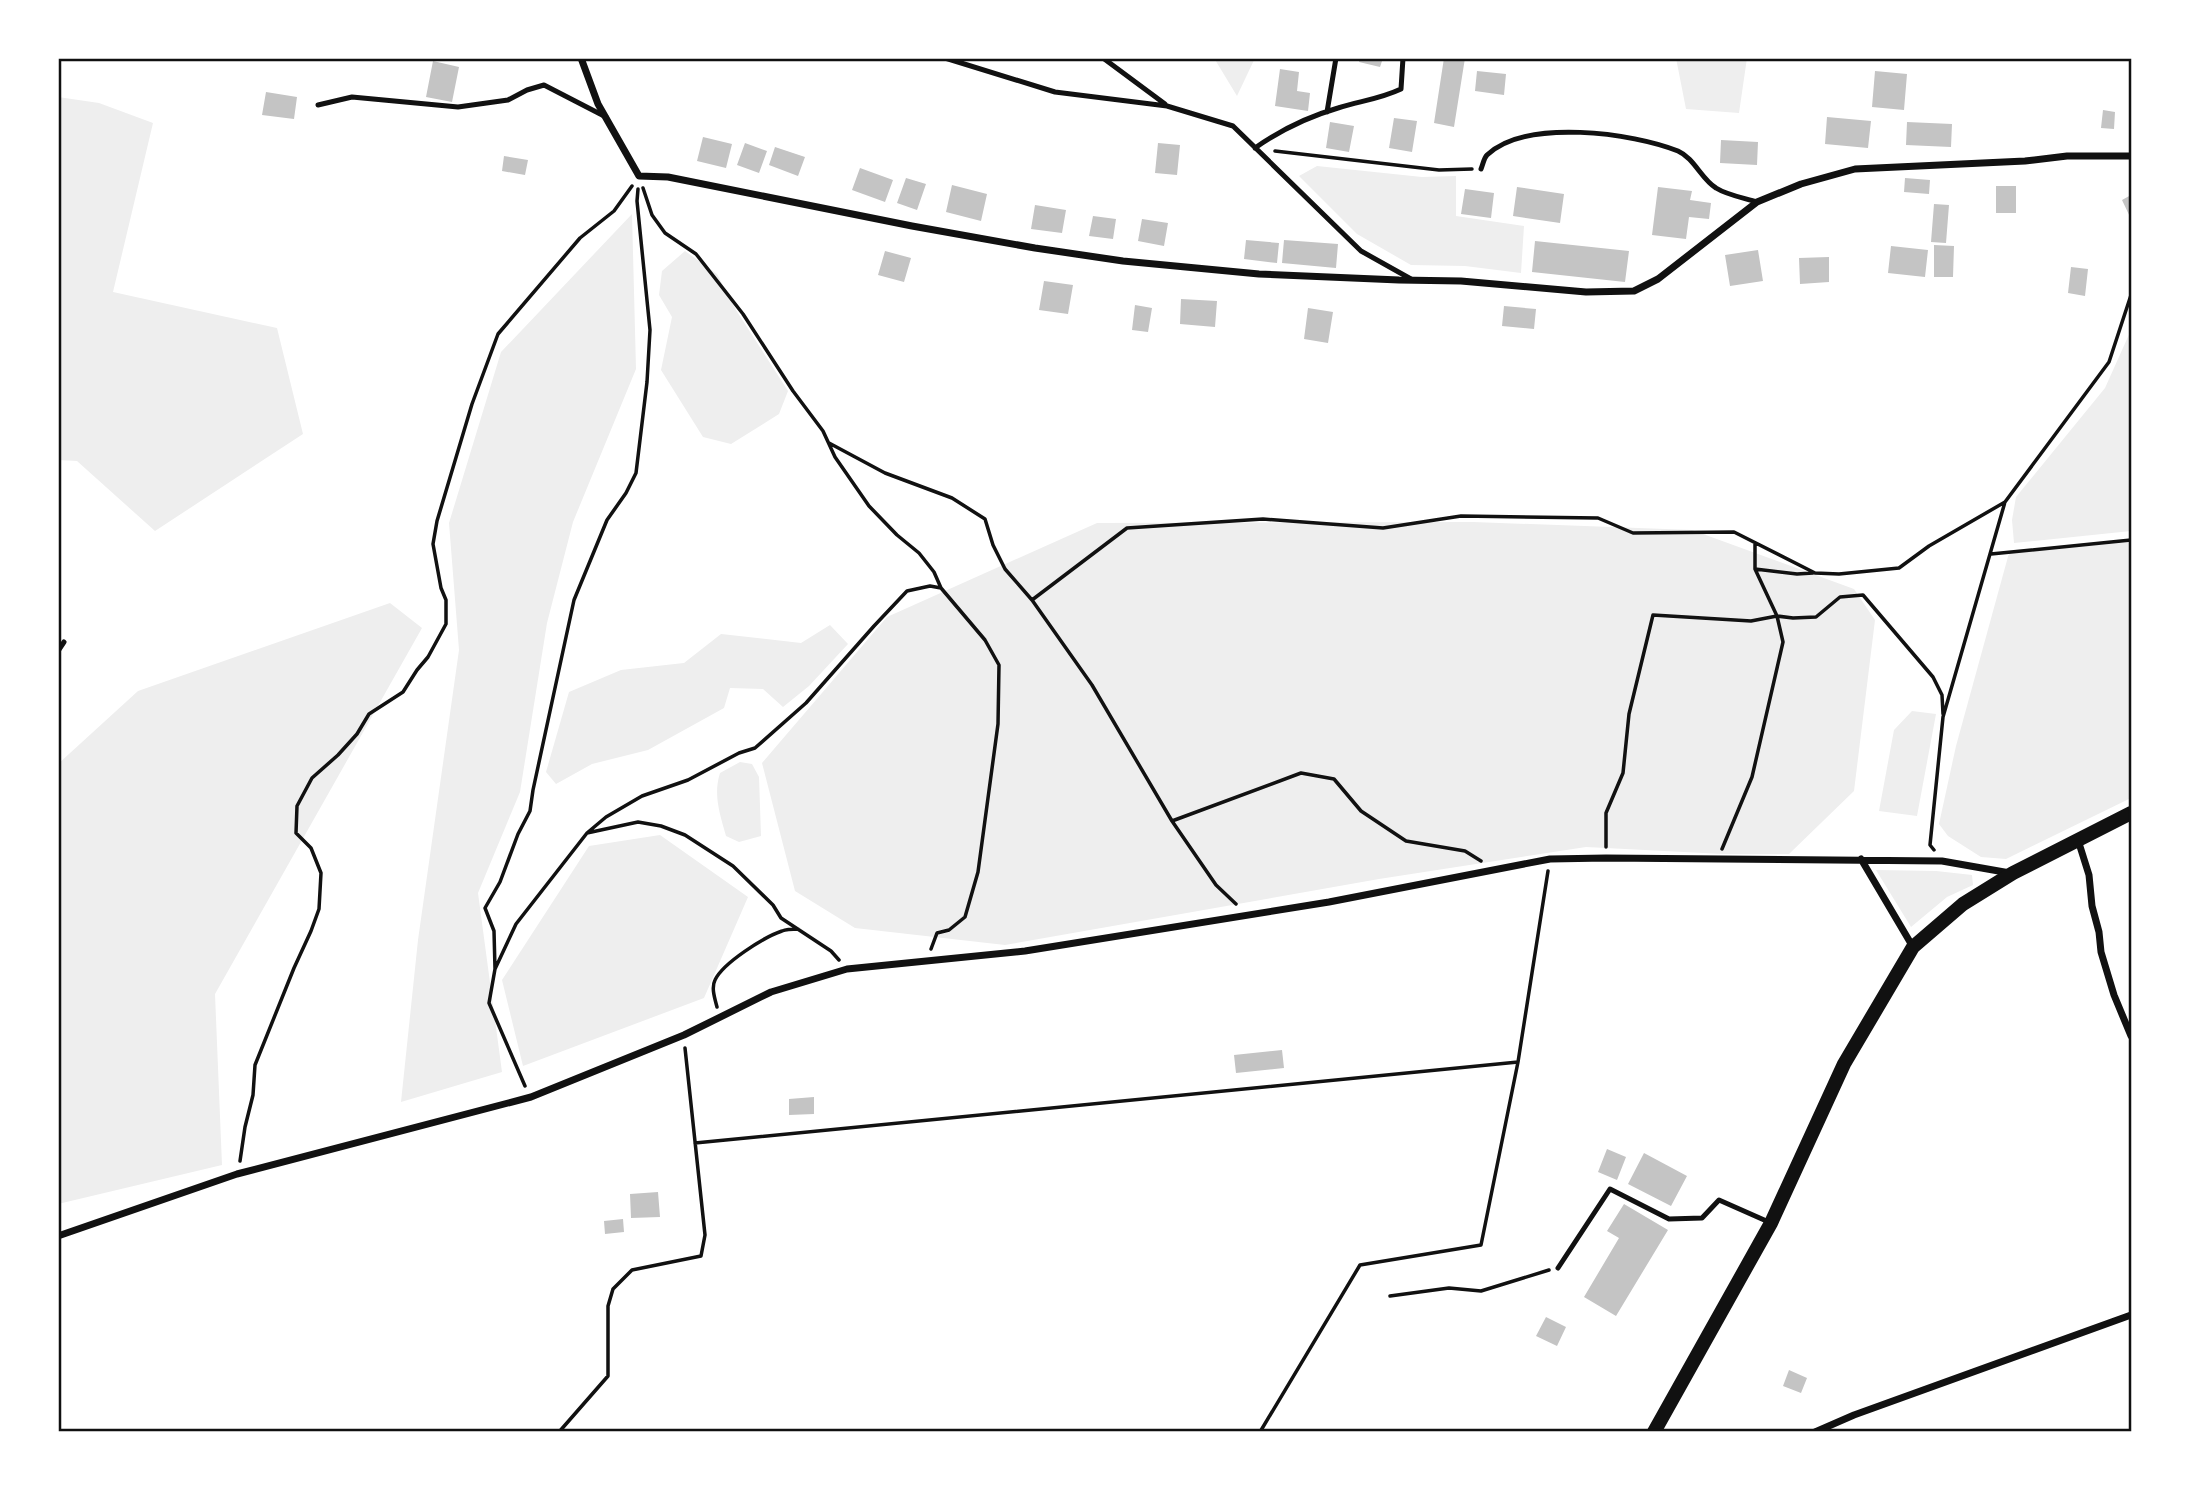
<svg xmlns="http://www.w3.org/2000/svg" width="2189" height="1490" viewBox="0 0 2189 1490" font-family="'DejaVu Sans',sans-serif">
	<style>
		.green { fill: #eee }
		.building { fill: #c4c4c4 }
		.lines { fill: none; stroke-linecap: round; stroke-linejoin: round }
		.path { stroke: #111; stroke-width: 3.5 }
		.service { stroke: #111; stroke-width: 5 }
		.minor { stroke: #111; stroke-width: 7 }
		.secondary { stroke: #111; stroke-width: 14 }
		.neatline { fill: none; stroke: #111; stroke-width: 2.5 }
	</style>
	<rect width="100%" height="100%" fill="#fff"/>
	<path class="green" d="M1214,58h41l-18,38z
		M1676,58h71l-8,55 -53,-4z
		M58,97l41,6 54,20 -40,169 164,36 26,106 -148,97 -78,-70 -19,-1z
		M1317,166l105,11 34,-1v40l68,10 -3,47 -56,-7 -54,-1 -54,-31 -58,-58z
		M632,214l4,155 -63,153 -26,101 -27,169 -42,101 24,179 -101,30 17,-162 41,-290 -10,-127 52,-171z
		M685,251l32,23 19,36 52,81 -9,23 -48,30 -28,-7 -42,-67 11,-53 -13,-22 3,-24z
		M2131,330v201l-117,12 -2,-23 4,-23 89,-109z
		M1473,522l219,8 162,59 21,31 -21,171 -65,63h-66l-137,-7 -207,32 -374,66 -150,-17 -60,-37 -33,-128 125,-146 210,-94z
		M2131,542v256l-125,61 -25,-2 -33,-21 -9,-12 17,-78 53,-193z
		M390,603l32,25 -207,366 7,171 -164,39v-440l80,-73z
		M830,625l18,19 -39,42 -26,21 -20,-18 -33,-1 -6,20 -76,42 -56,14 -36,20 -10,-12 23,-80 52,-22 63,-7 37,-29 80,9z
		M1912,711l24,3 -19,102 -38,-5 15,-81z
		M740,762l12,2 7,13 2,59 -22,6 -13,-6c-6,-22 -13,-41 -6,-63z
		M660,835l88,62 -44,101 -181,68 -21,-86 87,-134z
		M1876,870l60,1 36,4 1,10 -26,12 -36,30z"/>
	<path class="building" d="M1360,58h23l-3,9 -21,-5z
		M1444,58h21l-11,69 -20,-4z
		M433,61l26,6 -7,35 -26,-5z
		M1280,69l19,3 -2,19 13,2 -2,18 -33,-5z
		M1477,71l29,3 -2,21 -29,-4z
		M1875,71l32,3 -3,36 -32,-3z
		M266,92l31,5 -3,22 -32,-4z
		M2103,110l12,2 -1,17 -13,-1z
		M1827,117l44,4 -3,27 -43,-4z
		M1394,118l23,3 -5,31 -23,-4z
		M1330,122l24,4 -5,26 -23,-4z
		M1907,122l45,2 -1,23 -45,-2z
		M703,137l29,7 -6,24 -29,-7z
		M1721,140l37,2 -1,23 -37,-2z
		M745,143l22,8 -8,22 -22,-8z
		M1158,143l22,2 -3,30 -22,-2z
		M775,147l30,10 -7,19 -29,-11z
		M504,156l24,4 -3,15 -23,-4z
		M860,168l33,12 -8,22 -33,-12z
		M906,178l20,6 -9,26 -20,-7z
		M1905,178l25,2 -1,14 -25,-2z
		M952,185l35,9 -6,27 -35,-9z
		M1996,186h20v27h-20z
		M1517,187l47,7 -4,29 -47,-7z
		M1658,187l34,4 -2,9 21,3 -2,16 -20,-2 -3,22 -34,-4z
		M1465,189l29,4 -3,25 -30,-4z
		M2131,195v24l-9,-19z
		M1934,204l15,1 -3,38 -15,-1z
		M1035,205l31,5 -4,23 -31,-4z
		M1093,216l23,3 -3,20 -24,-3z
		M1142,219l26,4 -4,23 -26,-5z
		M1246,240l33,3 -2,20 -33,-4z
		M1284,240l54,4 -2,24 -54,-5z
		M1535,241l94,10 -4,31 -93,-10z
		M1934,245l20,1 -1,31h-19z
		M1891,246l37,4 -3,27 -37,-4z
		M1758,250l5,31 -33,5 -5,-31z
		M885,251l26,7 -7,24 -26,-7z
		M1829,257v25l-29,2 -1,-26z
		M2071,267l17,2 -3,27 -17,-3z
		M1044,281l29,4 -5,29 -29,-4z
		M1181,299l36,2 -2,26 -35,-3z
		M1135,305l17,3 -4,24 -16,-2z
		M1504,306l32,3 -2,20 -32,-3z
		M1308,308l25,4 -5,31 -24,-4z
		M1282,1050l2,18 -48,5 -2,-18z
		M814,1097v17l-25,1v-16z
		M1607,1149l19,8 -9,23 -19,-8z
		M1644,1153l43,23 -16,30 -43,-22z
		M658,1192l2,25 -29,1 -1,-24z
		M1624,1204l44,26 -52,86 -32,-19 35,-59 -12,-7z
		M623,1219l1,13 -19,2 -1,-13z
		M1546,1317l20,10 -9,19 -21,-10z
		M1789,1370l18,8 -6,15 -18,-7z"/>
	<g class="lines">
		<path class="path" d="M1275,151l164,19 33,-1
			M643,188l9,27 13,18 31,21 47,60 50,77 30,40 12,26 34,49 28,29 22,18 15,19 7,16
			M829,443l56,30 67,25 33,21 8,26 12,24 27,31 60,85 80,136 44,64 20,19
			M1755,543v26
			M1991,554l140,-14
			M1813,573l-16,1 -42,-5 22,47 16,2 23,-1 24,-20 23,-2 70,82 9,18 1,19
			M1032,600l95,-72 136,-9 120,9 78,-12 137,2 35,15 101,-1 81,41 24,1 60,-6 30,-22 76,-44
			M1172,821l129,-48 33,6 27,32 45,30 59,10 16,10
			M587,833l19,-16 36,-21 46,-16 51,-27 16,-5 51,-45 68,-77 33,-35 23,-5 11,2 44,52 14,25 -1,59 -20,148 -13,45 -16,13 -12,3 -6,16
			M1606,847v-34l17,-40 6,-59 24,-99 98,6 26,-5 6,26 -31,135 -30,72
			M1934,850l-4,-5 13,-128 62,-215 104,-140 22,-67
			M495,969l-1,-38 -9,-23 15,-26 18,-48 12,-23 3,-21 41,-190 33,-80 19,-27 10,-20 11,-91 3,-52 -13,-129 1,-12
			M717,1007c-2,-8 -6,-19 -2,-27 8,-17 49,-43 67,-49 5,-2 11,-2 16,-2
			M525,1086l-36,-83 6,-34 21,-45 71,-91 51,-11 23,4 24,9 48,31 40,39 8,13 50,33 8,9
			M695,1143l823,-81 30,-191
			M240,1161l5,-34 8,-32 2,-30 39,-97 17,-37 8,-22 2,-36 -10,-25 -15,-15 1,-27 15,-28 26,-23 19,-21 12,-20 34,-22 14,-22 11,-13 18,-33v-24l-5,-12 -8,-44 4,-23 35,-117 26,-70 82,-96 34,-27 18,-25
			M1390,1296l59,-8 32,3 68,-21
			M559,1432l49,-56v-70l5,-17 19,-19 69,-14 4,-21 -20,-187
			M1260,1432l100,-167 121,-20 37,-183"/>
		<path class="service" d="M945,58l110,34 112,14 66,20 128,125 50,28
			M1103,58l62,46
			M318,105l34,-8 106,10 50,-7 19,-10 17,-5 62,32
			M1327,112l9,-54
			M1255,148c27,-19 52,-31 83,-40 22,-7 42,-9 63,-19l2,-31
			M1481,169c2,-5 3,-11 6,-14 39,-37 146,-22 191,-4 16,7 24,29 38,37 11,7 28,10 41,14
			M58,651l6,-9
			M1558,1268l52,-79 59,30 33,-1 17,-18 52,23"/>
		<path class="minor" d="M581,58l17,46 41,72 29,1 244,49 123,22 88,13 136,13 140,6 62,1 125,11 48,-1 24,-12 99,-77 44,-18 54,-15 170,-8 42,-5h64
			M2078,840l11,35 3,31 7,26 2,20 13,43 17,41
			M1861,859l52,88
			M58,1236l179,-62 294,-77 153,-62 87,-43 76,-23 178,-18 304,-49 221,-43 56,-1 336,3 68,12
			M1815,1432l39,-17 277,-100"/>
		<path class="secondary" d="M1654,1432l117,-209 73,-159 69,-117 50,-43 50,-31 118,-60"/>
	</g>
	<rect width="2189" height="1490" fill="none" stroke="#ffffff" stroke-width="119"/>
	<rect x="60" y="60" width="2070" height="1370" class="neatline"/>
</svg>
